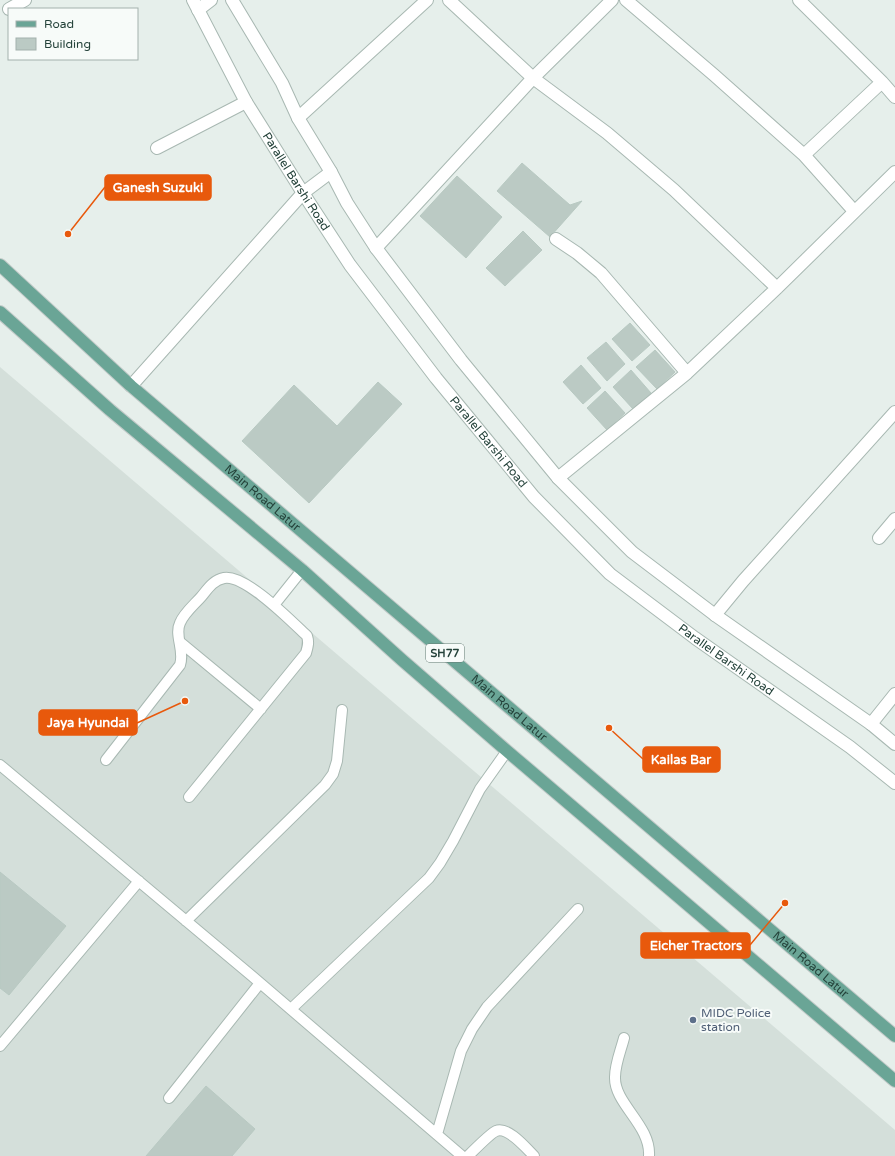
<svg xmlns="http://www.w3.org/2000/svg" width="895" height="1156" viewBox="0 0 895 1156" font-family="'Varela Round',sans-serif">
	<style>
		.built { fill: #d4dfda }
		.building { fill: #bbcac4; stroke: #b8c9c2 }
		.lines { fill: none; stroke-linecap: round; stroke-linejoin: round }
		.service-casing { stroke: #a8b8b2; stroke-width: 12 }
		.minor-casing { stroke: #a8b8b2; stroke-width: 14 }
		.tertiary-casing { stroke: #a8b8b2; stroke-width: 14 }
		.primary-casing { stroke: #c2cac8; stroke-width: 14 }
		.service { stroke: #fff; stroke-width: 10 }
		.minor { stroke: #fff; stroke-width: 12 }
		.tertiary { stroke: #fff; stroke-width: 12 }
		.primary { stroke: #6aa596; stroke-width: 12 }
		.service-dot { fill: #5c6f8a; stroke: #f7fbf9; stroke-width: 1.5 }
		.labels { text-anchor: middle; stroke-width: 4; stroke-linejoin: round; paint-order: stroke }
		.shield { fill: #f7fbf9; stroke: #637a73; stroke-width: 1 }
		.shield-label { font-size: 11px; font-weight: bold; fill: #24423a }
		.street-label { font-size: 12px; fill: #24423a; stroke: #f7fbf9 }
		.service-label { font-size: 12px; fill: #4e5e75; stroke: #f7fbf9; text-anchor: start }
		.leader { fill: none; stroke: #e8590c; stroke-width: 1.5 }
		.callout-dot { fill: #e8590c; stroke: #f7fbf9; stroke-width: 1.5 }
		.callout { fill: #e8590c; stroke: #e8590c; stroke-width: 1.5 }
		.callout-label { font-size: 13px; text-anchor: middle; font-weight: bold; fill: #fff }
	</style>
	<rect width="100%" height="100%" fill="#e6efeb"/>
	<path class="built" d="M0,367l895,763v26h-895z"/>
	<path class="building" d="M522,163l48,42 12,-4 -32,36 -53,-46z
		M457,176l45,41 -36,41 -46,-42z
		M523,231l19,19 -37,36 -19,-18z
		M630,323l20,22 -18,16 -20,-22z
		M606,342l19,22 -18,17 -20,-23z
		M655,350l20,22 -18,17 -21,-22z
		M581,365l20,23 -18,16 -20,-22z
		M631,370l20,23 -18,16 -20,-22z
		M378,382l24,22 -93,99 -67,-62 52,-56 43,41z
		M605,391l20,22 -18,17 -20,-22z
		M0,872l66,54 -57,69 -9,-7z
		M206,1086l49,43 -23,27h-86z"/>
	<g class="lines">
		<g class="service-casing">
			<path id="service" d="M274,605l28,-35
				M180,642l81,67
				M106,760l74,-95c5,-14 -6,-30 0,-42 4,-10 14,-18 21,-26 6,-7 12,-17 23,-19 21,-4 67,43 83,58 2,6 1,10 -1,17l-117,144
				M0,765l252,211 210,180
				M186,921l139,-136 8,-11 4,-13 5,-51
				M291,1009l138,-131 11,-15 13,-22 27,-52 27,-38
				M624,1038c-3,12 -9,26 -9,39 -1,27 36,48 34,79
				M0,1046l139,-165
				M169,1098l91,-115
				M437,1134l24,-83 11,-22 15,-22 91,-98
				M468,1156c5,-5 23,-23 28,-25 12,-5 30,17 38,25"/>
		</g>
		<g class="minor-casing">
			<path id="minor" d="M449,0l84,78 74,55 67,57 103,98
				M626,0l88,75 90,80 78,-73 -83,-82
				M9,9l16,-9
				M198,10l13,-10
				M882,82l13,15
				M298,118l129,-118
				M157,148l89,-46
				M804,155l50,56
				M556,239l21,14 24,20 86,100
				M376,248l157,-170 79,-78
				M131,386l172,-193 28,-21
				M558,478l129,-105 90,-85 118,-116
				M879,538l16,-19
				M715,615l28,-34 152,-169
				M871,724l24,-30"/>
		</g>
		<g class="tertiary-casing">
			<g id="tertiary">
				<path id="s1" d="M193,0l53,102 57,91 47,72 86,113 98,119 76,77 85,64 155,109 45,36"/>
				<path d="M232,0l50,83 16,35 33,54 16,31 29,45 85,112 97,118 74,74 83,63 156,109 24,20"/>
			</g>
		</g>
		<g class="primary-casing">
			<g id="primary">
				<path id="s2" d="M0,265l131,121 764,650"/>
				<path d="M0,312l110,98 192,160 100,90 105,91 388,330"/>
			</g>
		</g>
		<use href="#service" class="service"/>
		<use href="#minor" class="minor"/>
		<use href="#tertiary" class="tertiary"/>
		<use href="#primary" class="primary"/>
	</g>
	<circle class="service-dot" cx="693" cy="1020" r="4"/>
	<g class="labels">
		<rect class="shield" x="426" y="644" width="38" height="18" rx="3"/>
		<g class="shield-label">
			<text x="445" y="657">SH77</text>
		</g>
		<g class="street-label">
			<text dy="4" stroke="none"><textPath href="#s1" startOffset="209">Parallel Barshi Road</textPath></text>
			<text dy="4" stroke="none"><textPath href="#s1" startOffset="533">Parallel Barshi Road</textPath></text>
			<text dy="4" stroke="none"><textPath href="#s2" startOffset="351">Main Road Latur</textPath></text>
			<text dy="4" stroke="none"><textPath href="#s1" startOffset="857">Parallel Barshi Road</textPath></text>
			<text dy="4" stroke="none"><textPath href="#s2" startOffset="675">Main Road Latur</textPath></text>
			<text dy="4" stroke="none"><textPath href="#s2" startOffset="1071">Main Road Latur</textPath></text>
		</g>
		<g class="service-label">
			<text x="701" y="1017">MIDC Police<tspan x="701" dy="14">station</tspan></text>
		</g>
	</g>
	<path class="leader" d="M68 234L105 187M185 701L137 723M609 728L643 759M785 903L750 945"/>
	<g class="callout-dot">
		<circle cx="68" cy="234" r="4"/>
		<circle cx="185" cy="701" r="4"/>
		<circle cx="609" cy="728" r="4"/>
		<circle cx="785" cy="903" r="4"/>
	</g>
	<g class="callout">
		<rect x="105" y="175" width="106" height="25" rx="4"/>
		<rect x="39" y="710" width="98" height="25" rx="4"/>
		<rect x="643" y="747" width="77" height="25" rx="4"/>
		<rect x="641" y="933" width="109" height="25" rx="4"/>
	</g>
	<g class="callout-label">
		<text x="158" y="192">Ganesh Suzuki</text>
		<text x="88" y="727">Jaya Hyundai</text>
		<text x="681" y="764">Kailas Bar</text>
		<text x="696" y="950">Eicher Tractors</text>
	</g>
	<rect x="8" y="8" width="130" height="52" fill="#f7fbf9" stroke="#a3b1ad"/>
	<rect x="16" y="21" width="20" height="6" fill="#6aa596" stroke="#a3b1ad"/>
	<text x="44" y="28" font-size="12" fill="#24423a">Road</text>
	<rect x="16" y="38" width="20" height="12" fill="#bbcac4" stroke="#a3b1ad"/>
	<text x="44" y="48" font-size="12" fill="#24423a">Building</text>
</svg>
